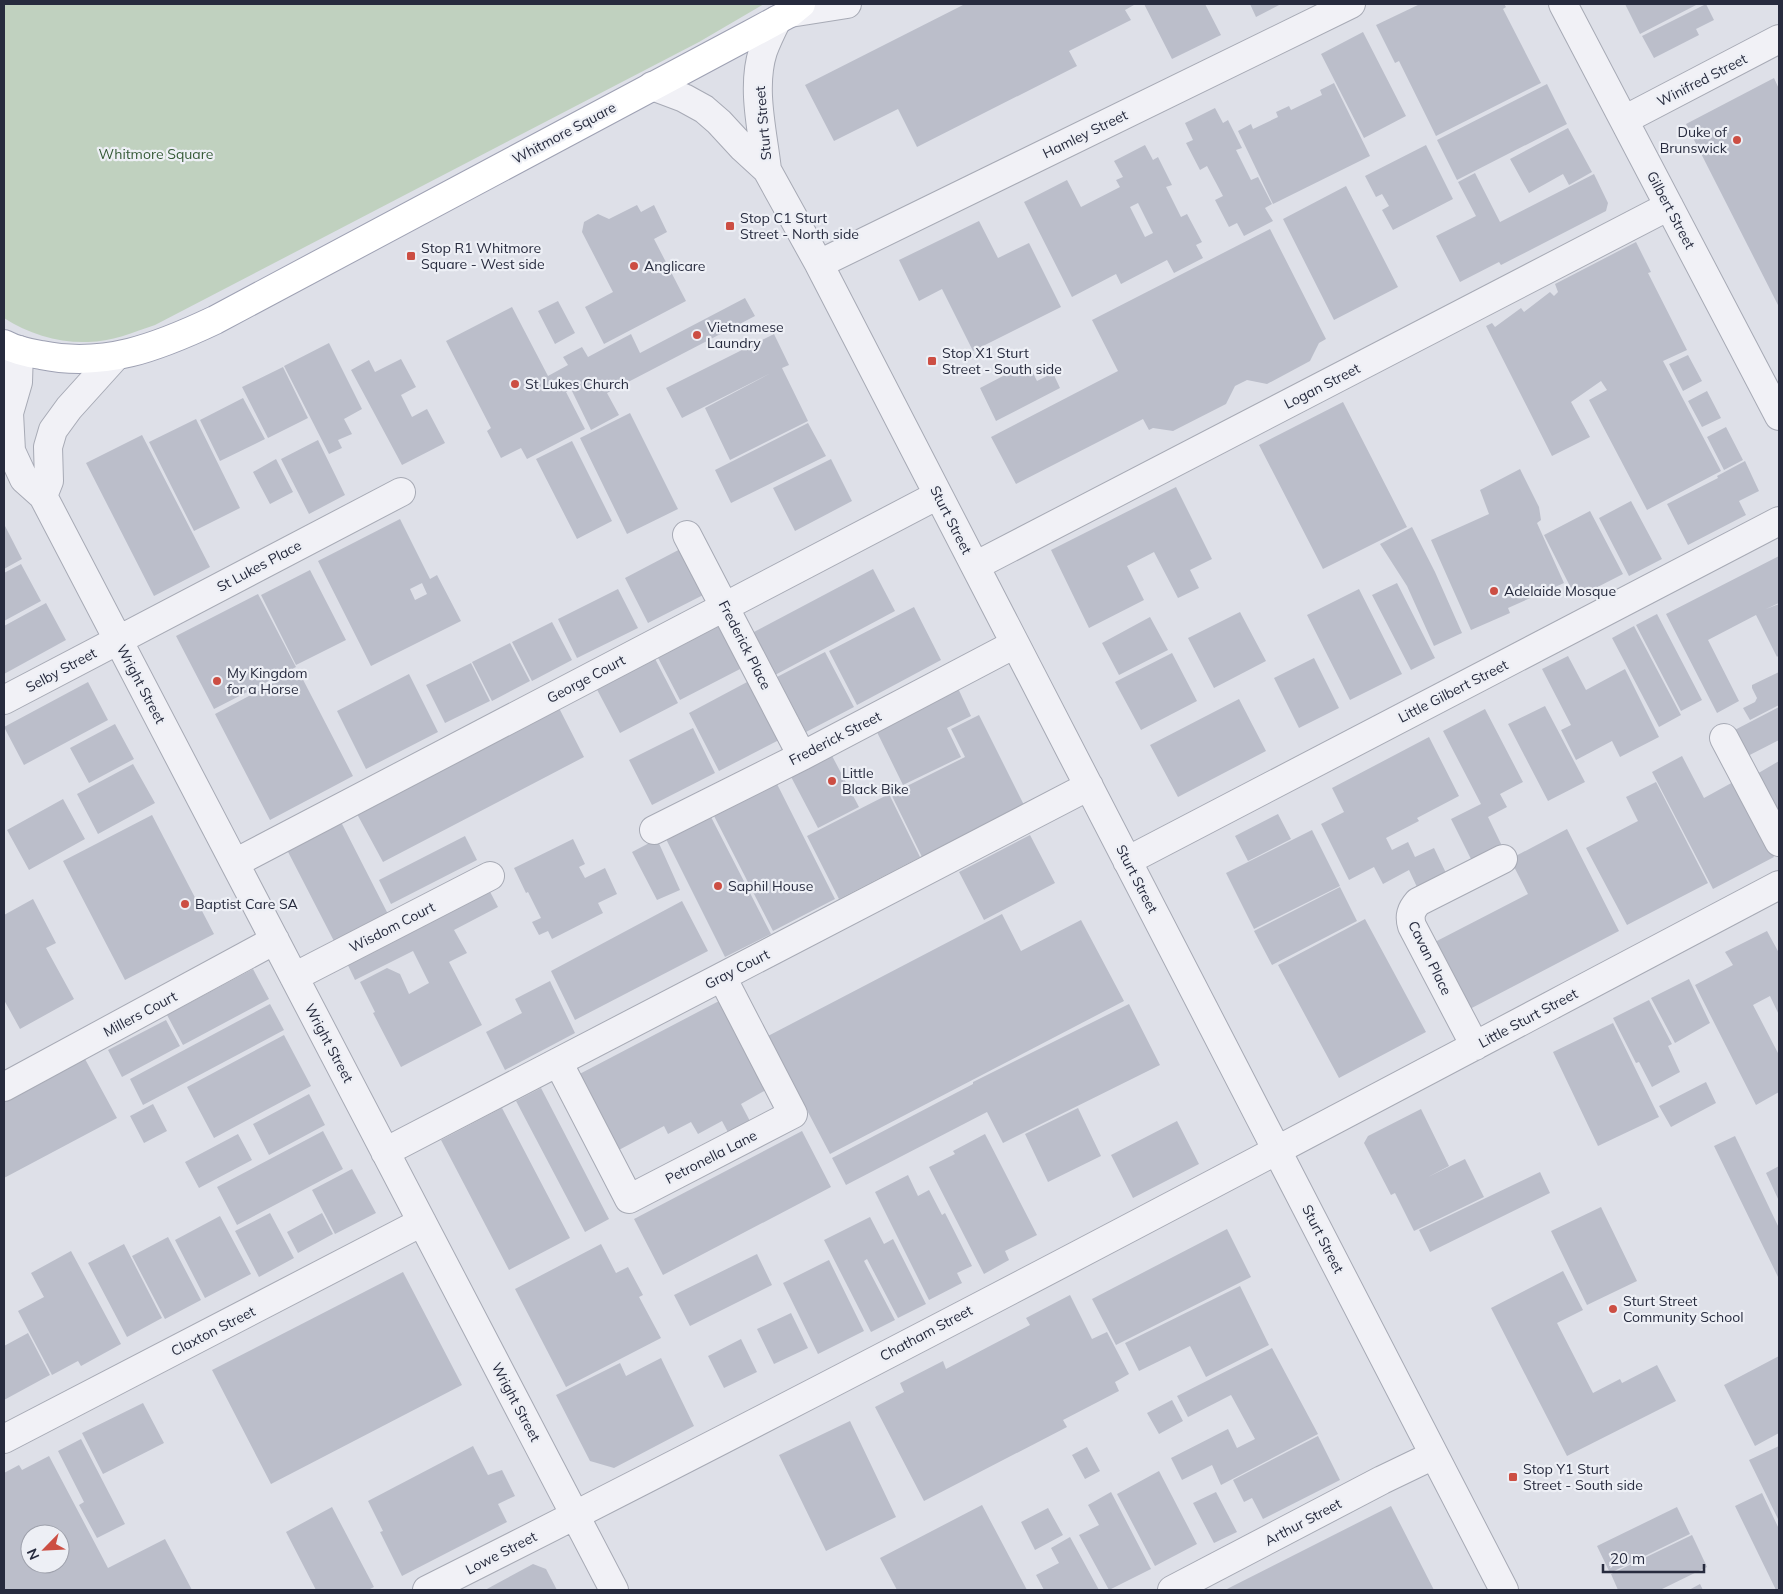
<svg xmlns="http://www.w3.org/2000/svg" width="1783" height="1594" viewBox="0 0 1783 1594" font-family="Mulish,sans-serif">
	<style>
		.green { fill: #c0d1bf }
		.building { fill: #bbbeca; fill-rule: evenodd }
		.lines { fill: none; stroke-linecap: round; stroke-linejoin: round }
		.minor-casing { stroke: #a7aab5; stroke-width: 30 }
		.major-casing { stroke: #9ea1b3; stroke-width: 30 }
		.minor { stroke: #f1f1f6; stroke-width: 28 }
		.major { stroke: #fff; stroke-width: 28 }
		.poi-dot { fill: #cc4e43; stroke: #edeff5; stroke-width: 2 }
		.labels { text-anchor: middle; stroke-width: 4.5; stroke-linejoin: round; paint-order: stroke }
		.street-label { font-size: 14px; fill: #272b3e; stroke: #edeff5 }
		.poi-label { font-size: 14px; fill: #272b3e; stroke: #edeff5; text-anchor: start }
		.park-label { font-size: 14px; fill: #355a36; stroke: #edeff5 }
	</style>
	<rect width="100%" height="100%" fill="#dee0e8"/>
	<path class="green" d="M4,4h760l-65,38 -544,283c-21,7 -44,17 -67,17 -30,1 -59,-8 -84,-24z"/>
	<path class="building" d="M965,4h168l1,1 -9,5 6,10 -62,31 8,15 -160,81 -19,-38 -64,32 -29,-56z
		M1144,4h61l16,31 -49,24z
		M1250,4h31l-25,13z
		M1420,4h84l2,3 -3,2 38,74 -105,53 -37,-75 -4,2 -19,-38z
		M1625,4h73l-58,30z
		M1706,4l8,16 -18,9 3,6 -45,23 -12,-22z
		M1363,32l43,84 -42,22 -43,-84z
		M1774,78l5,11v218l-93,-183z
		M1334,83l36,73 -97,48 -35,-73 13,-7 2,5 25,-12 -2,-5 13,-6 2,4 31,-15 -2,-5z
		M1547,84l20,40 -110,56 -20,-40z
		M1215,108l8,15 5,-3 14,28 -6,2 15,30 7,-3 14,27 -7,4 8,13 -29,15 -7,-13 -8,4 -14,-27 8,-4 -16,-30 -7,4 -14,-27 7,-3 -8,-17z
		M1568,128l24,44 -23,13 -6,-11 -34,19 -19,-34z
		M1145,145l8,15 5,-3 14,28 -6,2 15,30 6,-3 15,28 -6,3 7,13 -29,15 -7,-13 -46,24 -5,-10 -44,23 -48,-95 43,-22 14,27 39,-20 -4,-7 7,-3 -9,-16zM1138,203l15,30 -8,4 -15,-30z
		M1426,145l27,54 -60,31 -11,-20 7,-4 -7,-12 -6,3 -11,-21z
		M1475,173l25,49 94,-48 14,29 -2,8 -105,54 -2,-3 -39,20 -24,-46 40,-20 -18,-34z
		M1346,186l52,101 -64,33 -51,-101z
		M637,205l4,7 13,-7 13,27 -13,7 32,62 -82,43 -19,-37 28,-15 -31,-60 2,-10 14,-8 11,5z
		M979,221l19,37 31,-15 32,64 -88,44 -31,-62 -23,12 -20,-41z
		M1270,229l56,110 -7,4 -9,18 -43,23 -20,-4 -12,6 -9,18 -53,27 -20,-3 -4,2 -6,-11 -127,65 -25,-47 127,-66 -26,-51z
		M1636,242l15,30 -3,1 39,77 -24,11 58,110 -74,39 -58,-110 18,-10 -6,-9 -30,21 19,35 -38,19 -66,-130 6,-3 3,4 26,-19 3,4 26,-20 4,4 4,-4 -3,-8z
		M745,298l10,18 -148,77 12,22 -28,15 -20,-41 -5,3 19,37 -58,30 -6,-11 -20,10 -14,-27 4,-3 -45,-87 66,-34 36,69 20,-11 -5,-8 19,-10 6,10 43,-23 9,19z
		M558,301l17,32 -20,11 -17,-33z
		M774,334l15,31 -7,3 26,53 -78,39 -25,-52 66,-35 -89,45 -16,-30z
		M329,343l33,66 -18,10 8,15 -14,6 4,8 -13,6 -45,-88z
		M1688,355l14,26 -19,10 -14,-27z
		M401,359l15,28 -15,8 11,22 15,-8 18,34 -43,22 -51,-95 18,-10 6,12z
		M1028,363l9,18 16,-8 7,15 -64,33 -16,-33z
		M283,367l25,51 -40,20 -26,-51z
		M1707,391l14,27 -19,9 -14,-26z
		M243,398l22,41 -45,22 -20,-41z
		M1343,402l64,125 -84,42 -64,-124z
		M630,413l48,96 -51,25 -47,-96z
		M196,419l44,89 -46,23 -45,-89z
		M808,423l18,33 -95,47 -16,-33z
		M1726,427l17,33 -19,10 -17,-33z
		M142,435l68,132 -56,29 -68,-133z
		M318,440l27,55 -36,19 -28,-55z
		M572,441l40,80 -35,18 -41,-80z
		M276,459l17,33 -23,12 -17,-32z
		M831,459l21,42 -57,30 -22,-43z
		M1745,461l14,30 -20,10 7,14 -58,30 -21,-41 51,-26 -1,-2z
		M1520,469l19,38 2,13 -4,3 27,60 -56,25 2,5 -39,17 -40,-90 58,-26 -9,-24z
		M1176,487l36,72 -22,11 9,18 -21,10 -24,-46 -27,14 17,34 -55,28 -38,-78z
		M1631,501l31,58 -33,17 -30,-58z
		M1590,511l33,63 -47,24 -32,-63z
		M400,519l30,60 7,-4 24,46 -90,45 -53,-105zM422,583l5,11 -12,6 -5,-11z
		M4,524l18,35 -18,10z
		M1412,527l23,45 27,61 -28,13 -27,-60 -27,-42z
		M686,546l23,46 -61,31 -23,-45z
		M1779,556v47l-13,6 13,-5v51l-2,2 -21,-42 -48,25 31,61 -22,12 -51,-99z
		M21,564l20,37 -37,20v-48z
		M873,569l22,42 -120,64 -23,-42z
		M310,570l36,70 -50,25 -35,-70z
		M1397,583l38,75 -24,12 -39,-75z
		M618,589l20,39 -61,30 -19,-39z
		M1359,589l43,85 -52,26 -43,-85z
		M258,594l38,73 -82,42 -38,-73z
		M46,603l20,37 -62,34v-48z
		M914,607l27,53 -84,45 -28,-54z
		M1240,612l26,49 -52,27 -26,-50z
		M1657,614l45,86 -21,11 -45,-86z
		M1150,617l18,33 -49,25 -17,-32z
		M716,619l26,49 -62,32 -25,-48z
		M552,622l20,38 -40,21 -20,-39z
		M1634,626l47,89 -22,12 -47,-89z
		M510,643l20,38 -38,20 -20,-39z
		M651,651l27,52 -58,30 -27,-51z
		M825,652l29,55 -48,25 -29,-55z
		M1172,653l25,48 -56,29 -26,-48z
		M1568,656l18,34 39,-21 34,68 -39,20 -8,-16 -36,19 -15,-30 10,-5 -29,-56z
		M1314,658l25,50 -40,20 -25,-50z
		M471,663l19,38 -45,22 -19,-38z
		M298,670l55,106 -83,44 -55,-106z
		M1779,672v33l-29,15 -7,-12 12,-6 2,-4 -5,-10v-3z
		M409,674l29,58 -72,37 -29,-58z
		M749,681l30,59 -60,31 -30,-58z
		M88,682l20,38 -84,45 -20,-38z
		M956,684l15,32 -24,12 14,29 -58,28 -29,-59z
		M1239,699l27,52 -88,46 -28,-52z
		M1545,706l40,76 -37,19 -40,-77z
		M1779,707v33l-39,20 -13,-26z
		M559,708l25,49 -201,105 -26,-48z
		M1485,709l38,73 -23,12 7,13 -19,10 15,31 -30,15 -22,-44 30,-15 -38,-73z
		M979,715l45,90 -102,52 -31,-63 74,-37 -14,-28z
		M115,724l19,35 -45,24 -19,-35z
		M693,728l22,45 -63,32 -23,-45z
		M1429,737l30,59 -42,22 2,3 -33,17 6,12 16,-8 7,15 19,-9 12,25 -29,14 -8,-17 -26,14 -9,-17 -25,13 -28,-56 23,-12 -12,-24z
		M830,752l29,55 -41,21 -29,-55z
		M1682,756l22,42 31,-17 39,76 -61,32 -61,-117z
		M1779,761v68l-29,-51z
		M133,764l22,39 -57,31 -21,-40z
		M776,782l59,117 -62,32 -60,-117z
		M1656,782l52,101 -81,42 -41,-77 52,-27 -12,-24z
		M889,794l31,63 -81,42 -32,-63z
		M63,799l22,40 -56,31 -22,-40z
		M1278,814l13,25 -43,22 -13,-25z
		M152,815l62,119 -89,46 -62,-119z
		M710,815l61,119 -46,23 -60,-120z
		M340,820l49,96 -54,27 -49,-95z
		M1567,829l52,102 -153,80 -35,-67 97,-50 -18,-35z
		M1312,830l28,56 -86,43 -28,-56z
		M1030,835l25,48 -71,37 -25,-48z
		M465,836l12,24 -86,44 -12,-24z
		M573,839l12,25 -6,3 6,11 20,-10 12,26 -19,9 5,10 -51,26 -4,-8 -9,4 -7,-13 9,-4 -13,-26 -2,1 -12,-25z
		M657,839l23,51 -23,10 -25,-48z
		M486,884l12,23 -44,23 13,23 -18,9 33,63 -81,42 -28,-54 2,-1 -15,-30 27,-14 13,6 9,20 20,-11 -16,-32 -58,29 -11,-23z
		M1340,887l17,34 -85,44 -18,-34z
		M33,899l23,44 -10,5 28,51 -54,30 -16,-29v-85z
		M682,901l26,50 -133,69 -24,-49z
		M1002,914l19,37 60,-31 43,81 -294,153 -62,-118z
		M1365,919l61,113 -87,46 -61,-113z
		M1767,931l12,22v62l-9,-19 -17,9 26,50v37l-23,13 -61,-120 38,-20 -8,-13z
		M253,969l16,30 -86,46 -16,-30z
		M1689,979l21,44 -35,20 -24,-45z
		M550,981l25,52 -70,37 -19,-38 36,-19 -7,-14z
		M1649,1000l23,44 -4,2 12,26 -28,15 -13,-25 -3,1 -23,-45z
		M719,1001l47,89 -25,14 11,21 -22,11 -8,-15 -24,13 -7,-12 -23,12 -4,-8 -47,25 -47,-72z
		M270,1004l14,26 -141,75 -13,-26z
		M1129,1004l31,61 -157,78 -16,-31 -141,73 -14,-27 141,-74v-2z
		M166,1020l14,26 -58,31 -14,-27z
		M1613,1023l46,94 -61,29 -45,-94z
		M284,1035l27,51 -97,52 -27,-51z
		M85,1059l32,59 -113,60v-76z
		M1706,1082l10,21 -45,24 -12,-21z
		M541,1088l68,131 -24,13 -69,-131z
		M309,1094l16,31 -56,30 -16,-31z
		M153,1104l14,27 -23,12 -14,-27z
		M502,1108l68,130 -61,32 -68,-130z
		M1078,1108l23,48 -53,26 -23,-48z
		M1421,1109l28,57 -21,11 37,-18 19,38 -70,34 -19,-38 -4,2 -27,-52 4,-7z
		M1177,1121l22,43 -66,34 -22,-43z
		M323,1131l20,38 -106,56 -20,-38z
		M802,1131l29,56 -168,88 -29,-56z
		M238,1134l14,26 -53,28 -14,-26z
		M985,1134l52,101 -32,16 4,9 -25,14 -55,-107 26,-13 -2,-3z
		M1735,1136l44,92v51l-65,-133z
		M1779,1166v35l-13,-28z
		M352,1169l24,44 -41,21 -23,-44z
		M1540,1172l10,21 -120,59 -11,-22z
		M908,1175l10,21 11,-6 13,25 3,-2 27,53 -15,7 5,10 -33,17 -54,-108z
		M1601,1207l36,74 -50,24 -36,-74z
		M270,1213l24,45 -35,19 -24,-46z
		M322,1213l11,21 -35,19 -11,-21z
		M220,1216l31,58 -46,24 -30,-58z
		M870,1217l14,27 9,-5 33,65 -28,14 -31,-59 -3,2 31,59 -24,12 -47,-92z
		M1227,1229l24,48 -135,68 -24,-46z
		M168,1237l33,63 -36,19 -33,-63z
		M124,1244l38,74 -35,19 -39,-74z
		M601,1244l15,29 12,-6 15,28 -4,2 22,41 -95,49 -51,-98z
		M71,1251l50,93 -40,22 -3,-5 -26,14 -34,-64 26,-14 -13,-24z
		M757,1254l15,31 -82,41 -16,-31z
		M829,1260l35,71 -46,23 -35,-71z
		M1563,1271l20,39 -26,13 36,70 27,-14 2,4 35,-18 19,36 -109,55 -76,-148z
		M403,1272l59,113 -191,99 -59,-114z
		M1240,1286l29,59 -63,32 -16,-31 -51,25 -14,-28z
		M1070,1295l22,44 15,-7 22,42 -14,8 4,9 -56,29 4,7 -143,74 -49,-94 29,-15 -4,-9 43,-22 3,8 84,-44 -4,-7z
		M791,1313l17,35 -34,16 -17,-35z
		M28,1333l22,42 -46,25v-54z
		M741,1339l16,33 -33,16 -16,-32z
		M1272,1348l46,86 -97,51 -9,-20 -30,15 -11,-22 57,-29 9,19 18,-9 -24,-44 -43,22 -11,-21z
		M1779,1356v77l-24,13 -31,-61z
		M661,1358l33,68 -80,42 -24,-7 -34,-66 64,-32 6,13z
		M1172,1400l11,21 -24,13 -12,-21z
		M143,1403l21,40 -61,31 -21,-41z
		M850,1421l46,96 -70,34 -47,-96z
		M1318,1436l22,44 -77,39 -11,-21 -8,4 -11,-22z
		M81,1439l44,85 -28,14 -18,-33 5,-3 -26,-51z
		M473,1446l15,29 14,-5 13,26 -17,8 9,18 -105,54 -22,-44 3,-1 -15,-30z
		M1779,1446v75l-30,-61z
		M1087,1447l13,24 -15,8 -13,-24z
		M49,1456l59,112 57,-29 27,51h-188v-117l15,-8 3,5zM30,1534h30v30h-30z
		M1159,1471l38,73 -42,22 -38,-72z
		M1111,1492l40,77 -42,21 -30,-55 20,-10 -11,-20z
		M1216,1492l21,40 -23,11 -21,-40z
		M1762,1493l17,36v61h-3l-41,-84z
		M982,1505l45,85h-130l-17,-32z
		M1391,1506l43,84h-209z
		M332,1507l42,80 -6,3h-52l-30,-58z
		M1677,1507l13,27 -80,39 -13,-27z
		M1048,1508l15,27 -28,15 -14,-28z
		M1692,1535l15,32 -47,23h-42l-7,-16z
		M1070,1537l29,53h-55l-8,-15 23,-12 -8,-15z
		M533,1564l13,5 11,21h-72z
		M1700,1584l3,6h-14z"/>
	<g class="lines">
		<g class="minor-casing">
			<path id="minor" d="M1563,4l216,412
				M790,13l57,-9
				M652,86l32,12 20,11 15,13 24,26 24,22 52,94 685,1326
				M1624,120l155,-81
				M767,170c-4,-37 -16,-82 -4,-119 4,-11 9,-21 14,-31
				M819,264l532,-260
				M19,350l-1,32 -9,31 2,38 13,28 19,17 571,1094
				M43,496l6,-15 -1,-34 5,-17 16,-22 46,-51
				M687,535l115,221
				M975,566l694,-360
				M4,700l397,-208
				M1724,738l55,104
				M654,830l148,-74 213,-112
				M1127,861l652,-340
				M235,863l703,-368
				M294,977l196,-101
				M1475,1046l-63,-120c-3,-10 -1,-16 6,-24l85,-43
				M558,1062l71,137 164,-85 -71,-137
				M4,1087l271,-147
				M385,1152l704,-366
				M4,1439l418,-217
				M427,1590c454,-228 903,-468 1352,-705
				M1172,1590l210,-110 52,-25"/>
		</g>
		<g class="major-casing">
			<path id="major" d="M4,344c11,6 24,9 37,11 63,13 117,-8 174,-35l534,-285 41,-22 11,-9"/>
		</g>
		<use href="#minor" class="minor"/>
		<use href="#major" class="major"/>
	</g>
	<g class="poi-dot">
		<circle cx="1737" cy="140" r="5"/>
		<rect x="725" y="221" width="10" height="10" rx="2.5"/>
		<rect x="406" y="251" width="10" height="10" rx="2.5"/>
		<circle cx="634" cy="266" r="5"/>
		<circle cx="697" cy="335" r="5"/>
		<rect x="927" y="356" width="10" height="10" rx="2.5"/>
		<circle cx="515" cy="384" r="5"/>
		<circle cx="1494" cy="591" r="5"/>
		<circle cx="217" cy="681" r="5"/>
		<circle cx="832" cy="781" r="5"/>
		<circle cx="718" cy="886" r="5"/>
		<circle cx="185" cy="904" r="5"/>
		<circle cx="1613" cy="1309" r="5"/>
		<rect x="1508" y="1472" width="10" height="10" rx="2.5"/>
	</g>
	<g class="labels">
		<g class="street-label">
			<text transform="translate(1702 80) rotate(-27)" y="5">Winifred Street</text>
			<text transform="translate(763 123) rotate(-95)" y="5">Sturt Street</text>
			<text transform="translate(564 133) rotate(-28)" y="5">Whitmore Square</text>
			<text transform="translate(1085 134) rotate(-26)" y="5">Hamley Street</text>
			<text transform="translate(1671 210) rotate(62)" y="5">Gilbert Street</text>
			<text transform="translate(1322 386) rotate(-27)" y="5">Logan Street</text>
			<text transform="translate(951 520) rotate(63)" y="5">Sturt Street</text>
			<text transform="translate(259 566) rotate(-28)" y="5">St Lukes Place</text>
			<text transform="translate(745 645) rotate(63)" y="5">Frederick Place</text>
			<text transform="translate(61 670) rotate(-28)" y="5">Selby Street</text>
			<text transform="translate(586 679) rotate(-28)" y="5">George Court</text>
			<text transform="translate(141 684) rotate(62)" y="5">Wright Street</text>
			<text transform="translate(1453 691) rotate(-27)" y="5">Little Gilbert Street</text>
			<text transform="translate(835 738) rotate(-27)" y="5">Frederick Street</text>
			<text transform="translate(1137 879) rotate(63)" y="5">Sturt Street</text>
			<text transform="translate(392 927) rotate(-27)" y="5">Wisdom Court</text>
			<text transform="translate(1430 958) rotate(64)" y="5">Cavan Place</text>
			<text transform="translate(737 969) rotate(-27)" y="5">Gray Court</text>
			<text transform="translate(140 1014) rotate(-28)" y="5">Millers Court</text>
			<text transform="translate(1528 1018) rotate(-28)" y="5">Little Sturt Street</text>
			<text transform="translate(329 1043) rotate(62)" y="5">Wright Street</text>
			<text transform="translate(711 1157) rotate(-27)" y="5">Petronella Lane</text>
			<text transform="translate(1323 1239) rotate(63)" y="5">Sturt Street</text>
			<text transform="translate(213 1331) rotate(-27)" y="5">Claxton Street</text>
			<text transform="translate(926 1333) rotate(-28)" y="5">Chatham Street</text>
			<text transform="translate(516 1402) rotate(62)" y="5">Wright Street</text>
			<text transform="translate(1303 1522) rotate(-28)" y="5">Arthur Street</text>
			<text transform="translate(501 1553) rotate(-27)" y="5">Lowe Street</text>
		</g>
		<g class="poi-label">
			<text x="1727" y="137" text-anchor="end">Duke of<tspan x="1727" dy="16">Brunswick</tspan></text>
			<text x="740" y="223">Stop C1 Sturt<tspan x="740" dy="16">Street - North side</tspan></text>
			<text x="421" y="253">Stop R1 Whitmore<tspan x="421" dy="16">Square - West side</tspan></text>
			<text x="644" y="271">Anglicare</text>
			<text x="707" y="332">Vietnamese<tspan x="707" dy="16">Laundry</tspan></text>
			<text x="942" y="358">Stop X1 Sturt<tspan x="942" dy="16">Street - South side</tspan></text>
			<text x="525" y="389">St Lukes Church</text>
			<text x="1504" y="596">Adelaide Mosque</text>
			<text x="227" y="678">My Kingdom<tspan x="227" dy="16">for a Horse</tspan></text>
			<text x="842" y="778">Little<tspan x="842" dy="16">Black Bike</tspan></text>
			<text x="728" y="891">Saphil House</text>
			<text x="195" y="909">Baptist Care SA</text>
			<text x="1623" y="1306">Sturt Street<tspan x="1623" dy="16">Community School</tspan></text>
			<text x="1523" y="1474">Stop Y1 Sturt<tspan x="1523" dy="16">Street - South side</tspan></text>
		</g>
		<g class="park-label">
			<text x="156" y="159">Whitmore Square</text>
		</g>
	</g>
	<rect width="1783" height="1594" fill="none" stroke="#272b3e" stroke-width="10"/>
	<g transform="translate(45 1549) rotate(246)"><circle r="24" fill="#edeff5" stroke="#9ea1ac"/>
	<path d="M0-4L9 19L0 12L-9 19Z" fill="#cc4e43"/>
	<text y="-8" font-size="14" font-weight="bold" text-anchor="middle" fill="#272b3e">N</text>
	</g>
	<path d="M1603 1564v8h101v-8" fill="none" stroke="#272b3e" stroke-width="2.5"/>
	<text x="1610" y="1564" font-size="15" fill="#272b3e" stroke="#edeff5" stroke-width="4" paint-order="stroke">20 m</text>
</svg>
